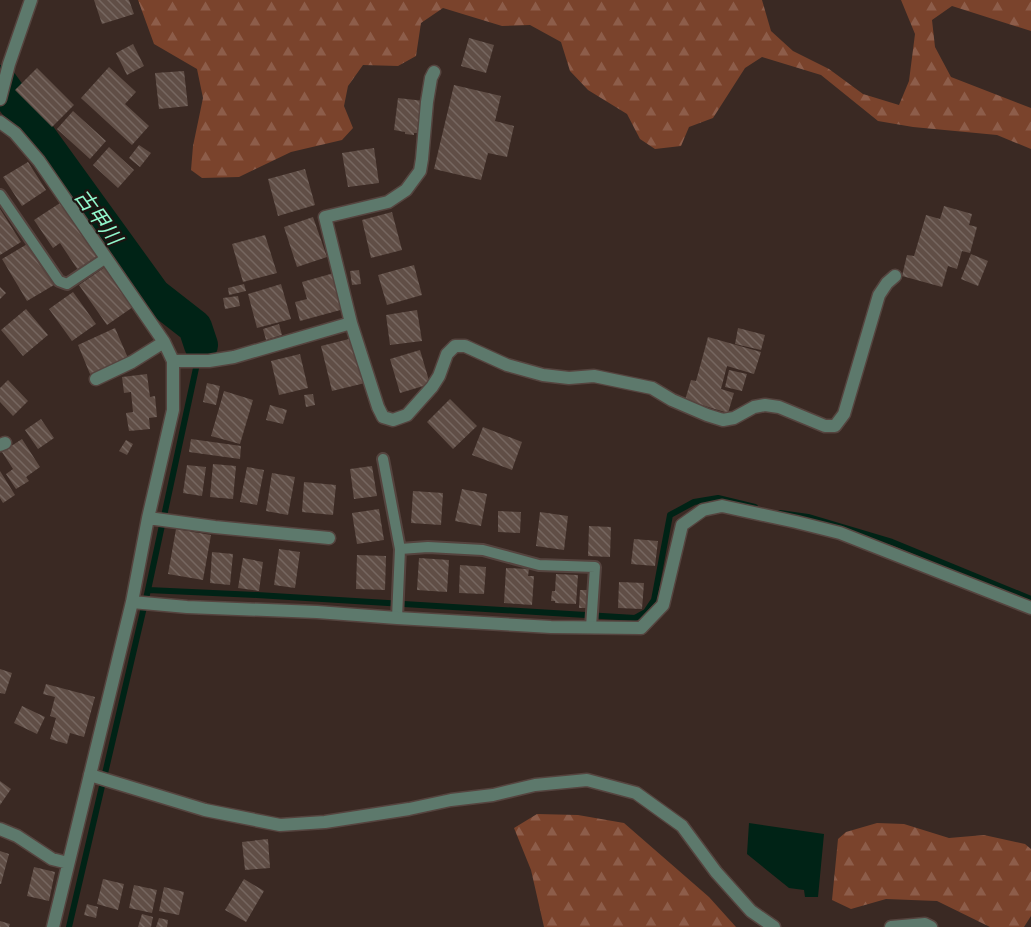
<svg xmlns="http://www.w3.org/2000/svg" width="1031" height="927" viewBox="0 0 1031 927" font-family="'Archivo Narrow','Noto Sans JP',sans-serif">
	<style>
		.forest { fill: url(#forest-firs) }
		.water { fill: #002316 }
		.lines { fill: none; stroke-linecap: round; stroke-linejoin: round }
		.stream { stroke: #002316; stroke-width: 6 }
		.river { stroke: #002316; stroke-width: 34 }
		.building { fill: url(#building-back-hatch) }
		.service-casing { stroke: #55443f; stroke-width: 14 }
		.minor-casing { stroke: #55443f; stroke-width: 15 }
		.tertiary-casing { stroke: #55443f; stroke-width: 15 }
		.service { stroke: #5d796c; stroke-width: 10 }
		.minor { stroke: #5d796c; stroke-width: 12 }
		.tertiary { stroke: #5d796c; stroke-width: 12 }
		.labels { text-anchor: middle; stroke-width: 4.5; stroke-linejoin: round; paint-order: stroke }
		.water-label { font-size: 21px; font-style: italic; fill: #91f7cc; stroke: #1c1411 }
	</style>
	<defs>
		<pattern id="forest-firs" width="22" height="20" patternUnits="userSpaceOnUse" patternTransform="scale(1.5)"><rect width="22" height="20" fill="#7a432c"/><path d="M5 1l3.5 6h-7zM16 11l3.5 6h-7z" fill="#8d5d4a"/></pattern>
		<pattern id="building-back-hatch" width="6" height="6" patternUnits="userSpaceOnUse" patternTransform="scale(1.5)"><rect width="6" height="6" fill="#604e46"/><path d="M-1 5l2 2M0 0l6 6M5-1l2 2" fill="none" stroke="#766760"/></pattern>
	</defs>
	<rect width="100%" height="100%" fill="#3a2923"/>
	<path class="forest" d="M138,0h624l9,31 22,20 36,18 34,25 36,11 10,-24 6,-47 -14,-34h130v31l-79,-25 -20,14 3,27 16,30 80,31v41l-34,-14 -84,-8 -35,-6 -57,-46 -59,-18 -17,11 -32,50 -24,9 -8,19 -26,3 -15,-10 -13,-25 -39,-24 -18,-19 -9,-29 -31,-17 -28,1 -59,-18 -22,15 -5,33 -18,10 -35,-1 -15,21 -4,20 9,22 -11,12 -51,12 -52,25 -37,1 -11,-8 2,-24 10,-48 -6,-29 -43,-25z
		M537,814l41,1 46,8 85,74 27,30h-192l-13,-57 -17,-42z
		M877,823l27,1 45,14 35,-3 41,9 6,5v67l-7,11h-34l-53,-26 -51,-2 -35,10 -19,-9 6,-61 8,-7z"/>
	<path class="water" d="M749,823l75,11 -6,63h-13l-1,-7 -15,-2 -42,-34z"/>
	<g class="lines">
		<path class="stream" d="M780,513l28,4 84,25 139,57
			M148,590l109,5 378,23 11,-6 8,-12 16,-85 24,-13 24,-4 37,9
			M69,927l79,-337 53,-245"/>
		<path class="river" d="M0,82l154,213 41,32 6,18"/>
	</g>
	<path class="building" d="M94,0h35l5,14 -32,10z
		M469,38l25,7 -8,28 -25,-7z
		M133,44l11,22 -17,9 -11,-22z
		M109,67l27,25 -11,12 24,22 -17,19 -51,-47z
		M37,68l37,37 -22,22 -37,-37z
		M184,71l4,35 -29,3 -4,-36z
		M454,85l47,11 -6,25 19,5 -7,31 -19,-4 -7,27 -47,-11z
		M398,98l26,3 -3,32h-7v2l-9,-1v-2l-11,-2z
		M73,111l33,30 -16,18 -33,-30z
		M139,145l12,8 -11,14 -11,-9z
		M109,147l25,23 -16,18 -25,-23z
		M374,148l5,35 -31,4 -6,-34z
		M28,162l18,28 -24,16 -19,-29z
		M305,169l10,36 -37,11 -10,-37z
		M60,203l37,54 -19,13 -18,-27 -7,5 -19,-28z
		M944,206l28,8 -3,11 8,2 -7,26 -8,-2 -5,18 -9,-3 -6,21 -40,-11 5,-21 7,1 12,-41 14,4z
		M0,209l21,33 -21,13z
		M392,212l10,38 -31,8 -9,-38z
		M313,217l14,40 -30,10 -13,-40z
		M265,235l12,38 -34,9 -11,-38z
		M29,243l25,42 -27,16 -25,-42z
		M971,254l17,7 -10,25 -17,-7z
		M414,265l8,30 -35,10 -9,-30z
		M105,267l28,40 -26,18 -28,-40z
		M359,270l2,14 -9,1 -2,-14z
		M334,273l10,36 -44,12 -5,-19 12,-3 -5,-17z
		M244,284l2,7 -17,4 -1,-7z
		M281,284l10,35 -34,9 -9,-34z
		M0,287l6,6 -6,6z
		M73,292l23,32 -24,17 -23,-32z
		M238,296l2,10 -15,3 -2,-11z
		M26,309l22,26 -25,21 -22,-26z
		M417,310l5,31 -32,4 -4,-30z
		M279,324l3,11 -16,5 -3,-11z
		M115,328l13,30 -38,16 -12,-29z
		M738,328l27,7 -4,15 -26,-6z
		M708,337l53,15 -7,22 -27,-8 -6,23 13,4 -6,20 -43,-13 6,-20 5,1z
		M353,338l12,45 -33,8 -11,-45z
		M420,350l10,34 -30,9 -10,-34z
		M300,354l8,34 -29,7 -8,-34z
		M729,370l18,4 -5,17 -17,-4z
		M147,374l3,23 5,-1 2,21 -8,1 1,11 -21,2 -3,-18 7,-1 -2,-20 -7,1 -2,-16z
		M8,380l20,21 -15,15 -13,-14v-14z
		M207,383l13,3 -4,19 -13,-3z
		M224,391l29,9 -13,44 -29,-8z
		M313,394l2,11 -9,2 -2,-12z
		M450,399l27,27 -24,23 -26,-27z
		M270,405l17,5 -4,14 -17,-4z
		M41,419l13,19 -16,11 -13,-19z
		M483,427l39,15 -10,28 -40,-15z
		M22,439l18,28 -14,10 3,4 -13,8 -10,-15 7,-5 -11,-17z
		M191,439l50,7 -1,13 -51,-7z
		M126,440l7,4 -6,11 -8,-4z
		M213,464l23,2 -3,33 -23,-2z
		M187,465l19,2 -4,29 -19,-3z
		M372,466l5,30 -23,3 -4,-30z
		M247,467l17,3 -7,35 -17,-3z
		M0,471l15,24 -12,8 -3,-5z
		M272,473l23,4 -7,38 -22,-4z
		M304,482l32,3 -3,30 -31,-3z
		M462,489l25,5 -6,32 -26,-5z
		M413,491l30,2 -2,32 -30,-2z
		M379,509l5,31 -27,4 -5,-31z
		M498,511l23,1 -1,21 -22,-1z
		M540,512l28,4 -4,34 -28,-4z
		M589,526l22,1 -1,30 -22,-1z
		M176,529l35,6 -8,45 -35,-6z
		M634,539l24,2 -3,25 -24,-2z
		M279,549l21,3 -5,36 -21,-3z
		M212,552l21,2 -3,31 -20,-2z
		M357,555l29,1 -1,34 -29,-1z
		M243,558l20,4 -4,29 -21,-3z
		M419,558l30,2 -2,32 -30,-2z
		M460,565l26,2 -2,27 -25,-1z
		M506,568l23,1 -1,7h6l-2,29 -28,-2z
		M556,574l22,1 -2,29 -21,-1v-2h-4l1,-10h3z
		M619,582l25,1 -2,26 -24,-1z
		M580,590h9v18h-10z
		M0,669l12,4 -7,21 -5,-1z
		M46,684l49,13 -11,40 -14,-4 -3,11 -17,-5 6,-21 -6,-2 5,-19 -12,-3z
		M22,706l23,11 -8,17 -23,-11z
		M0,781l11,8 -11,16z
		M268,839l2,29 -25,2 -3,-28z
		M0,851l9,3 -8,30h-1z
		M34,867l21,5 -6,29 -22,-5z
		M103,879l21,5 -6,26 -21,-6z
		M244,879l20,12 -18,31 -21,-12z
		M134,885l23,5 -5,23 -23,-5z
		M164,887l20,5 -5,23 -20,-4z
		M87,904l11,3 -2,11 -12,-3z
		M142,914l11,3 -2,10h-13z
		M159,918l9,2 -1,7h-11z
		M0,921l10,3 -1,3h-9z"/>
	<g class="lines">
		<g class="service-casing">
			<path id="service" d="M0,195l59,86 8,3 39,-26
				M383,459l17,90 -3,69
				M400,549l28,-2 55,3 56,15 56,2 -4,60"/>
		</g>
		<g class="minor-casing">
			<path id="minor" d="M0,99l9,-35 22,-64
				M0,122l15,11 24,28 125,181 9,19v49l-25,108 -16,84 -79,325
				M351,323l-26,-106 63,-15 18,-12 14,-19 2,-12 5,-57 4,-24 3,-6
				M173,361h36l25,-4 117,-34 27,84 5,10 10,3 14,-5 25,-28 7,-11 8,-22 8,-8h10l42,19 36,10 26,3 25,-2 58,12 20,12 35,15 16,5 11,-2 20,-11 11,-2 14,2 46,19h10l9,-12 35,-119 8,-12 8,-7
				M96,379l36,-17 32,-20
				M0,445l5,-2
				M148,518l67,9 114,11
				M132,602l55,5 130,5 80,6 154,9 90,1 22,-23 19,-80 21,-15 19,-4 74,16 44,11 191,75
				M0,829l17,7 35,23 16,4"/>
		</g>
		<g class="tertiary-casing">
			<path id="tertiary" d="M90,775l115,35 75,15 45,-3 84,-13 42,-9 42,-5 42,-10 52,-5 49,13 46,33 34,46 35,39 23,16
				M891,927l34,-3 6,3"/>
		</g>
		<use href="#service" class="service"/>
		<use href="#minor" class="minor"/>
		<use href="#tertiary" class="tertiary"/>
	</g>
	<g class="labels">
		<g class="water-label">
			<text transform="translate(98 217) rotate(54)" y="7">古甲川</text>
		</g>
	</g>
</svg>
